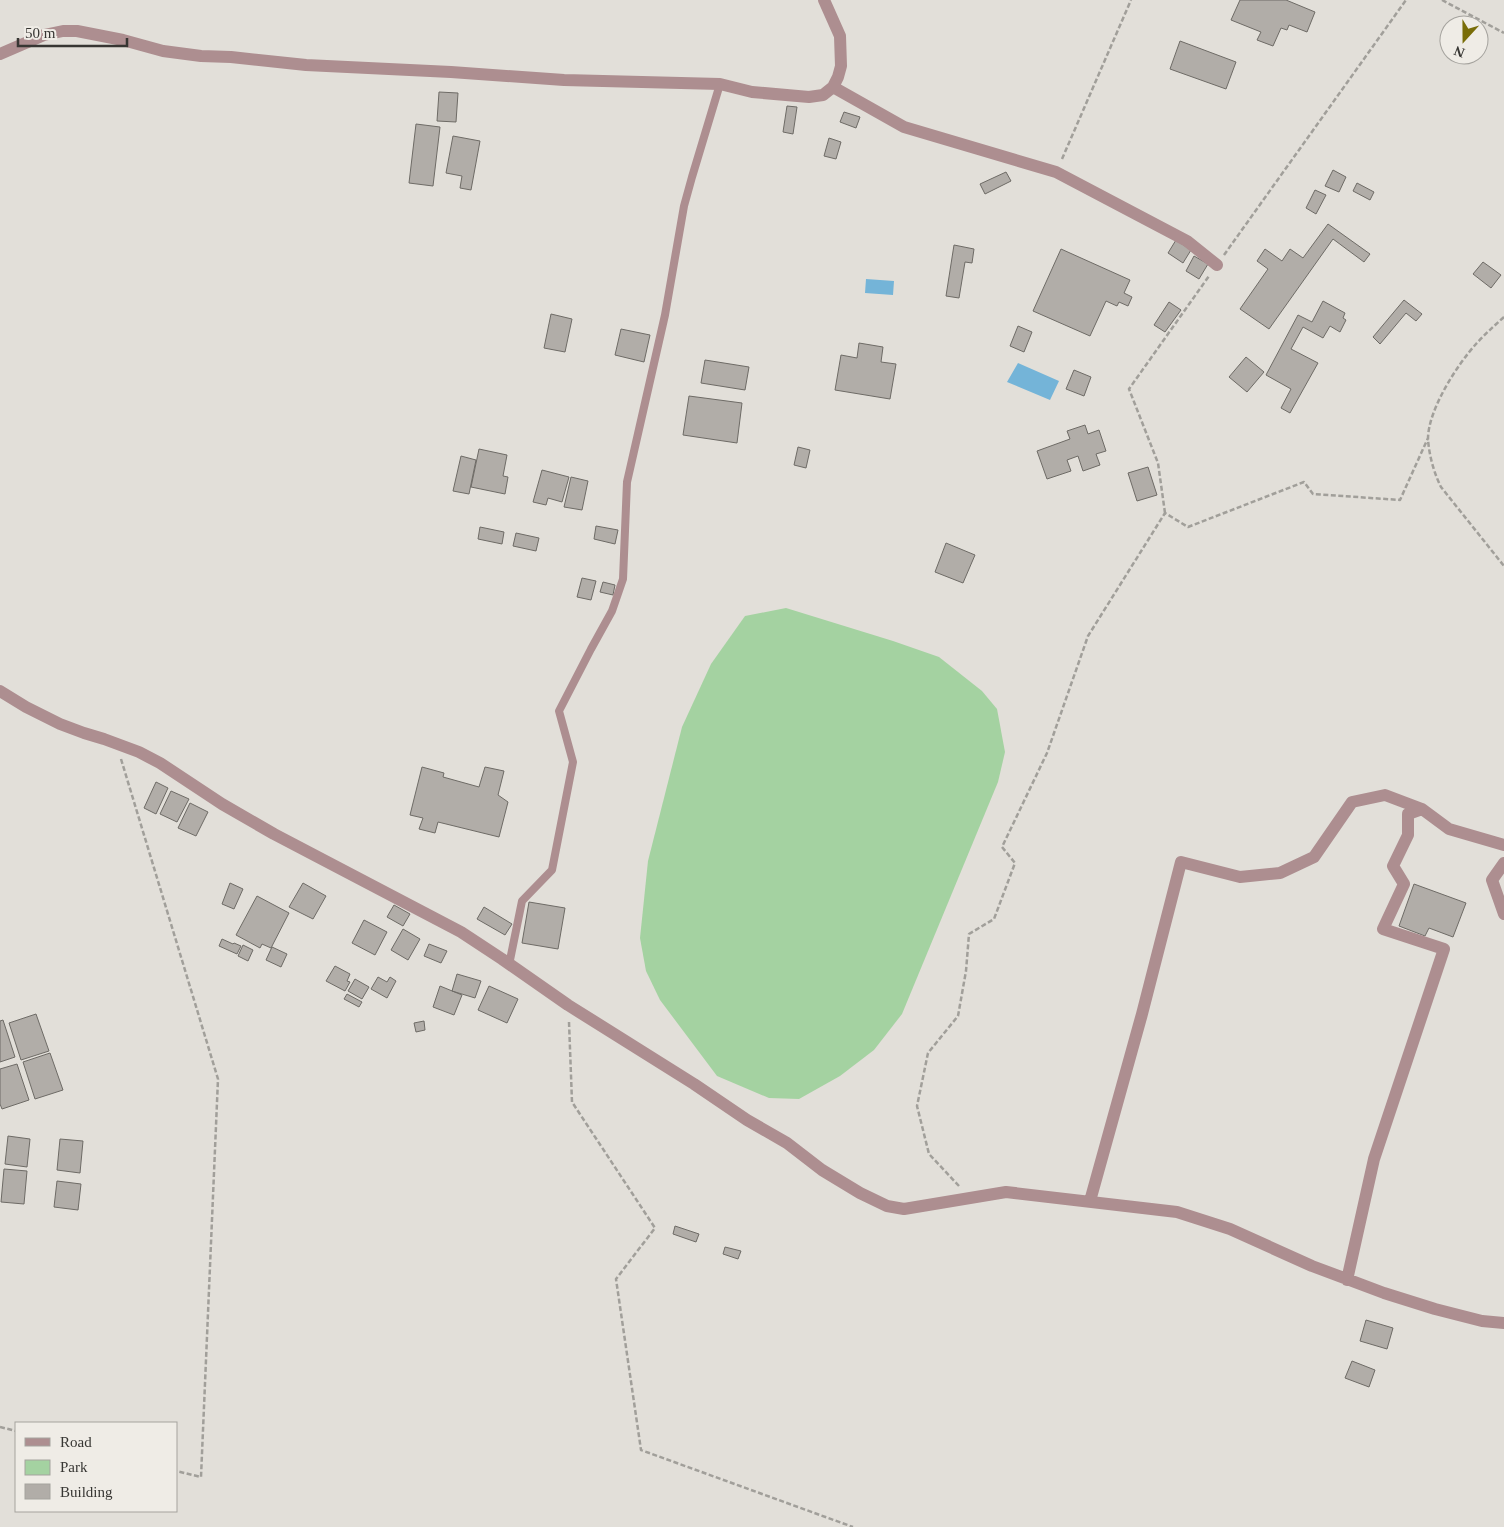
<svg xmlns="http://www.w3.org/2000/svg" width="1504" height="1527" viewBox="0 0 1504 1527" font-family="Georgia,serif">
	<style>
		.green { fill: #a4d2a1 }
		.water { fill: #74b4d8 }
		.building { fill: #b1ada8; stroke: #6e6b66 }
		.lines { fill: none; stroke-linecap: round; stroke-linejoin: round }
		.path { stroke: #a19f9a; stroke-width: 2.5; stroke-dasharray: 5 2.5; stroke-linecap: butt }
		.lane { stroke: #ad8e90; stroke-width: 8 }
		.street { stroke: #ad8e90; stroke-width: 12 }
	</style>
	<rect width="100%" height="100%" fill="#e2dfd9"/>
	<path class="green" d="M786,608l107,33 46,16 43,34 15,18 8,43 -7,30 -96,232 -28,36 -34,26 -41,23 -30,-1 -52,-22 -57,-76 -14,-29 -6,-33 8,-77 34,-134 29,-63 34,-48z"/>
	<path class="water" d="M866,279l28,2 -1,14 -28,-2z
		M1018,363l41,18 -9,19 -43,-18z"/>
	<path class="building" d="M1240,0h46l29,12 -8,20 -18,-7 -2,5 -6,-2 -8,18 -16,-6 4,-8 -30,-12z
		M1180,41l56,21 -10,27 -56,-20z
		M439,92l19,1 -2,29 -19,-1z
		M787,106l10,1 -4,27 -10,-2z
		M844,112l16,5 -4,11 -16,-6z
		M416,124l24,3 -7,59 -24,-3z
		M453,136l27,5 -9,49 -11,-2 2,-12 -16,-3z
		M829,138l12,4 -5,17 -12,-3z
		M1333,170l13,7 -7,15 -14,-6z
		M1006,172l5,9 -26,13 -5,-10z
		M1357,183l17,9 -4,8 -17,-9z
		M1315,190l11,5 -10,19 -10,-6z
		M1328,224l42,30 -6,8 -31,-23 -64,90 -29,-20 28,-40 -11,-8 8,-12 17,12 8,-12 13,9z
		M1176,240l15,10 -8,13 -15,-10z
		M954,245l20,4 -2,14 -7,-1 -6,36 -13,-2z
		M1061,249l69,31 -6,13 8,4 -4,9 -9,-4 -2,4 -11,-5 -16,35 -57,-25z
		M1194,256l14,8 -9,15 -13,-8z
		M1483,262l18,13 -10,13 -18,-14z
		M1404,300l18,14 -6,7 -10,-8 -26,31 -7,-7z
		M1323,301l22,12 -2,5 3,2 -6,12 -10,-6 -7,12 -20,-11 -12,22 27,14 -28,50 -9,-5 10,-19 -25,-14 32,-60 14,7z
		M1169,302l12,8 -16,22 -11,-7z
		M551,314l21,5 -7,33 -21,-4z
		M1018,326l14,6 -8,20 -14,-6z
		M621,329l29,6 -6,27 -29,-7z
		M859,343l24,4 -2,15 15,2 -6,35 -55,-9 6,-35 16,3z
		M1246,357l18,15 -17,20 -18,-15z
		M705,360l44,7 -4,23 -44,-7z
		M1074,370l17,7 -7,19 -18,-7z
		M689,396l53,7 -5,40 -54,-8z
		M1085,425l3,9 11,-4 7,21 -10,3 4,11 -17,6 -5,-15 -11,4 4,11 -24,8 -10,-28 33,-12 -3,-8z
		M798,447l12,3 -4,18 -12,-3z
		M479,449l28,6 -4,21 5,1 -3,17 -34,-7z
		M461,456l15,4 -7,34 -16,-3z
		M1148,467l9,28 -20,6 -9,-28z
		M542,470l27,7 -7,25 -14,-4 -2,7 -13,-3z
		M571,477l17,4 -6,29 -18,-3z
		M596,526l22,4 -3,14 -21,-5z
		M480,527l24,5 -2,12 -24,-5z
		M516,533l23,5 -3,13 -23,-5z
		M946,543l29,12 -12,28 -28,-11z
		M582,578l14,3 -5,19 -14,-3z
		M603,582l12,3 -2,10 -13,-3z
		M422,767l22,6 -1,4 36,10 6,-20 19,4 -6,24 10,7 -9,35 -61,-15 -3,11 -16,-4 4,-11 -13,-3z
		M156,782l12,6 -12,26 -12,-6z
		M171,791l18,8 -12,23 -17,-8z
		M190,803l18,9 -12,24 -18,-8z
		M230,883l13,6 -9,20 -12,-5z
		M303,883l23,13 -13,23 -24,-12z
		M1414,884l52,19 -13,34 -24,-9 -4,8 -26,-10z
		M257,896l32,17 -18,35 -9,-4 -2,4 -24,-13z
		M529,902l36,6 -7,41 -36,-6z
		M394,905l16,9 -7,12 -16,-9z
		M484,907l28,17 -7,11 -28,-16z
		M364,920l23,12 -12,23 -23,-12z
		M403,929l17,10 -12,21 -17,-10z
		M222,939l11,5 1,-1 7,3 -4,8 -18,-8z
		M429,944l18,7 -6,12 -17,-7z
		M243,945l10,5 -5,11 -10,-5z
		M272,947l15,7 -6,13 -15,-7z
		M335,966l15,8 -3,7 3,1 -5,9 -19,-10z
		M457,974l24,7 -6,17 -23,-7z
		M378,977l9,5 3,-5 6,4 -9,17 -16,-9z
		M355,979l14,8 -7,12 -14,-8z
		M440,986l22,9 -8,20 -21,-8z
		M489,986l29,13 -11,24 -29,-13z
		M347,994l15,8 -3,5 -15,-8z
		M36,1014l13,37 -28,9 -12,-37z
		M3,1020l12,37 -15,5v-41z
		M424,1021l1,9 -9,2 -2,-9z
		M50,1053l13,37 -28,9 -12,-37z
		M17,1064l12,36 -27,9 -2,-5v-35z
		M8,1136l22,3 -3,28 -22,-3z
		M60,1139l23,2 -3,32 -23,-3z
		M4,1169l23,2 -3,33 -23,-2z
		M57,1181l24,3 -3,26 -24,-3z
		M675,1226l24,8 -3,8 -23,-8z
		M725,1247l16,4 -3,8 -15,-5z
		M1366,1320l27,8 -6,21 -27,-8z
		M1352,1361l23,9 -6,17 -24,-9z"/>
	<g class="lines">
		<path class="path" d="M1442,0l62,33
			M1062,159l69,-159
			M1224,255l182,-255
			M1504,317c-10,9 -19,17 -28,27 -19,21 -48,66 -48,95 1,16 6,34 13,48l63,79
			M1165,513l-7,-50 -29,-74 80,-113
			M121,759l97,320 -17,398 -25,-6
			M569,1022l3,80 83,126 -39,51 25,171 212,77
			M959,1186l-30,-32 -12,-48 11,-53 30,-37 8,-45 3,-37 25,-15 21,-56 -13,-16 45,-94 41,-117 77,-123 23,14 116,-45 9,12 87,6 28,-62
			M0,1427l16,4"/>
		<path class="lane" d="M509,965l13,-64 30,-31 21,-108 -14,-51 32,-62 21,-38 11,-32 4,-97 38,-167 19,-109 8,-29 28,-93"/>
		<path class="street" d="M0,54l44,-19 19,-4h14l46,9 40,11 38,5 30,1 75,8 145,7 113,8 156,4 32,8 57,5 14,-2 10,-8 5,-10 3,-11 -1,-30 -16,-36
			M833,87l71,40 152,45 131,69 30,24
			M0,691l26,16 34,17 24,9 20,6 35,13 21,11 62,41 52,30 187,98 41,27 66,46 126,79 53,36 40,23 35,27 38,23 27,13 17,3 102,-17 171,20 53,17 82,37 72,27 51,16 47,12 22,2
			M1504,863l-12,17 12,34
			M1090,1201l52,-187 39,-152 59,15 40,-4 34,-16 38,-55 33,-7 37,14
			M1347,1280l27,-121 70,-210 -61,-20 21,-45 -11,-18 15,-31v-21l14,-5 27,20 55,16"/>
	</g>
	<rect x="15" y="1422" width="162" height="90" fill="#efece6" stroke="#a5a39e"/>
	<rect x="25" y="1438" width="25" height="8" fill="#ad8e90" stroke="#a5a39e"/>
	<text x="60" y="1447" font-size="15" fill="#373633">Road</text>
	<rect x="25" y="1460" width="25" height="15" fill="#a4d2a1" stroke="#a5a39e"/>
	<text x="60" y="1472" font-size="15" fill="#373633">Park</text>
	<rect x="25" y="1484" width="25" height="15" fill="#b1ada8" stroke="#a5a39e"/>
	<text x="60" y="1497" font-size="15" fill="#373633">Building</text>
	<g transform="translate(1464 40) rotate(201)"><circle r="24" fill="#efece6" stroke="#a5a39e"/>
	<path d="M0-4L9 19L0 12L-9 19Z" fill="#796d08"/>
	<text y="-8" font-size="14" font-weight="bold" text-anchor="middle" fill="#373633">N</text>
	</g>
	<path d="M18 38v8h109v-8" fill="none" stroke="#373633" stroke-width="2.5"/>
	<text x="25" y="38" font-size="15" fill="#373633" stroke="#efece6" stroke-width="4" paint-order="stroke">50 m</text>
</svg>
